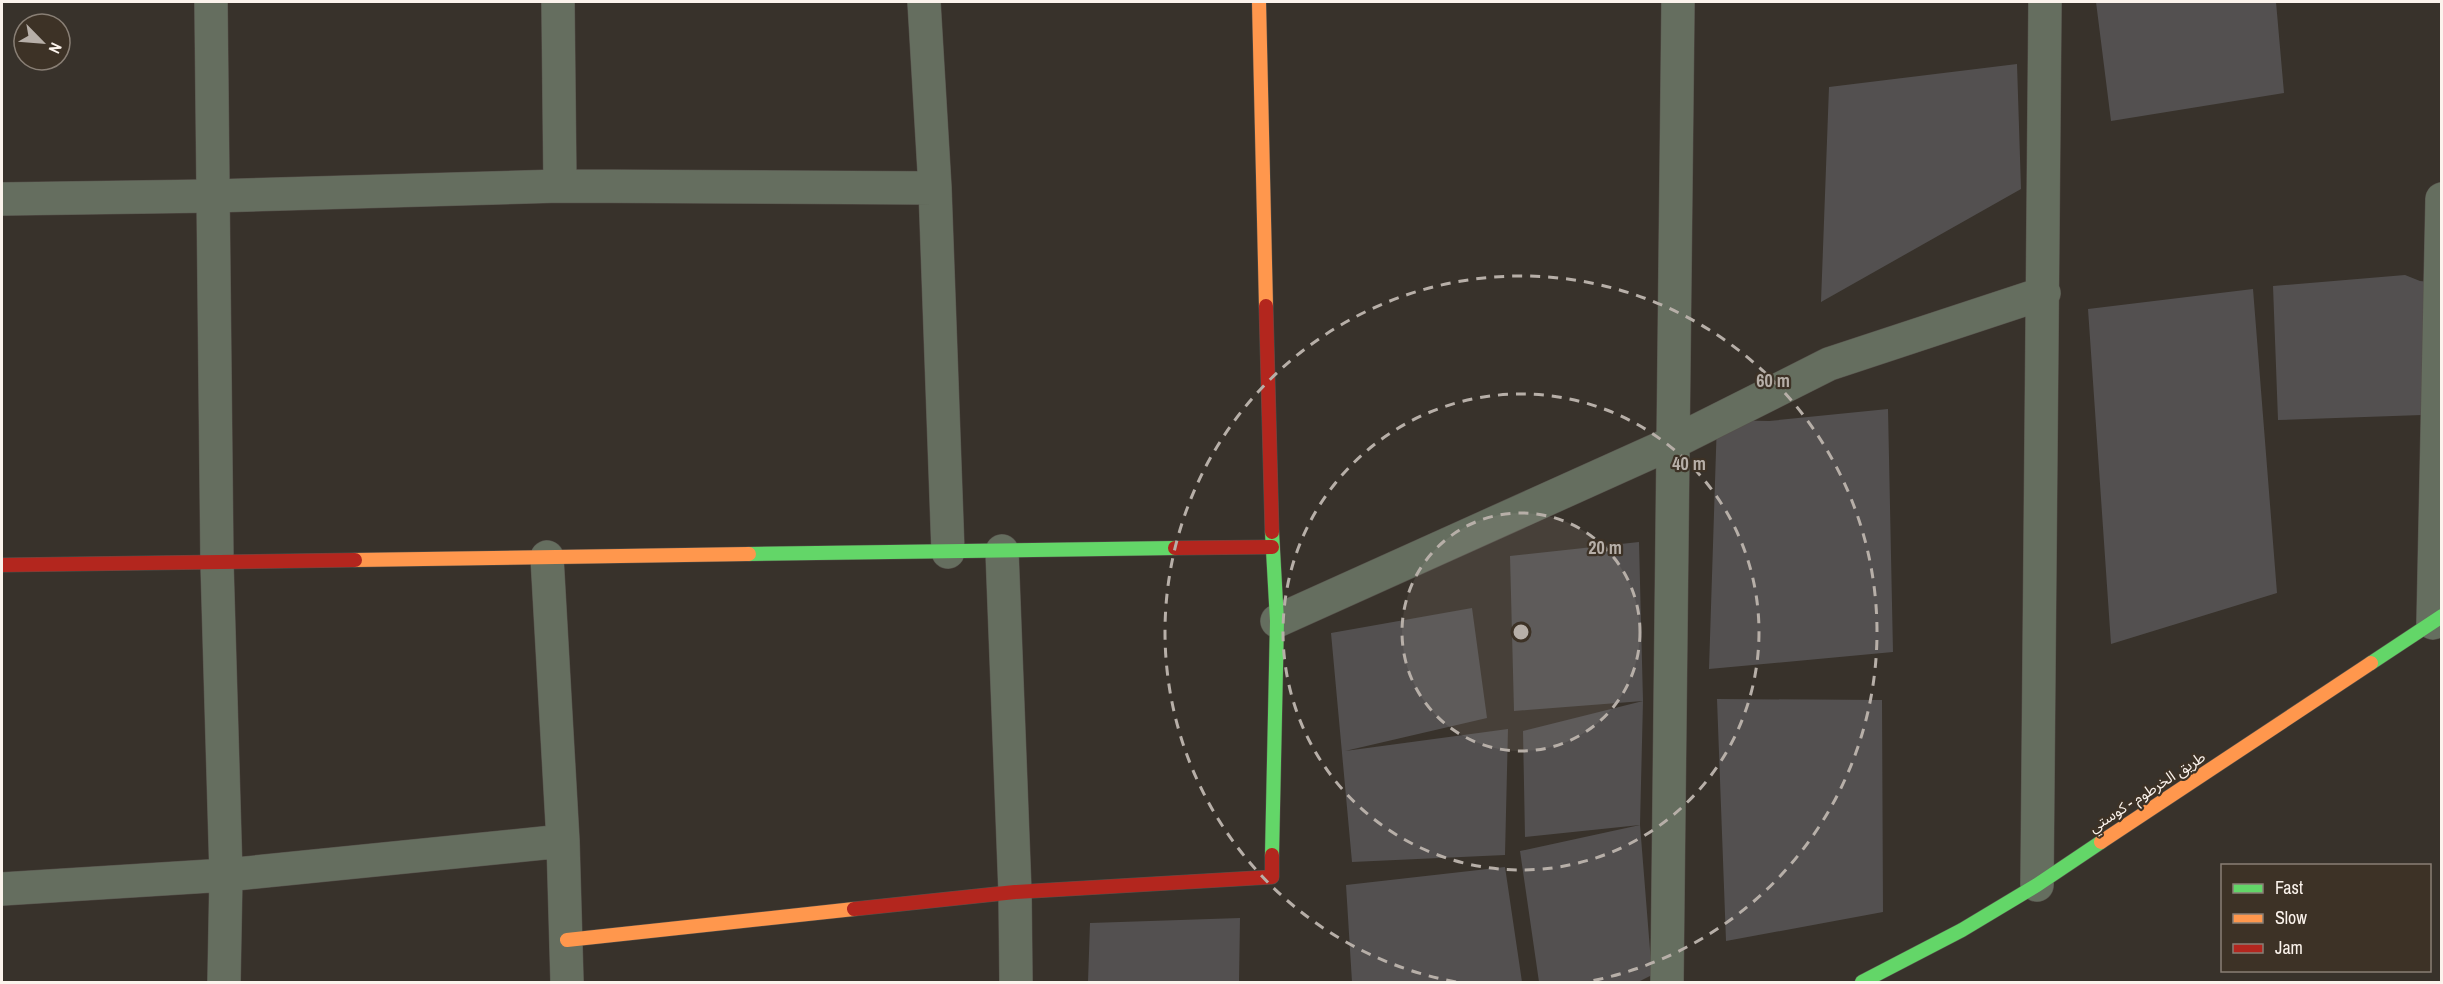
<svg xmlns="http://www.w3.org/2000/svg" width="2443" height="984" viewBox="0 0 2443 984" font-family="'Archivo Narrow','Noto Sans Arabic',sans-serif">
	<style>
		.building { fill: #535050 }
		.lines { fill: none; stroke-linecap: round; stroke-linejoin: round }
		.street-casing { stroke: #56514b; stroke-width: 34 }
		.fast-casing { stroke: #56514b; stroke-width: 15 }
		.slow-casing { stroke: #56514b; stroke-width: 15 }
		.jam-casing { stroke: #56514b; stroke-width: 15 }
		.street { stroke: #656e5f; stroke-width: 33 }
		.fast { stroke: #63d668; stroke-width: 14 }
		.slow { stroke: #ff974d; stroke-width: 14 }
		.jam { stroke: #b3261e; stroke-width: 14 }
		.ring { fill: none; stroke: #b7afa8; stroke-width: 3; stroke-dasharray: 10 8 }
		.labels { text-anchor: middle; stroke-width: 4.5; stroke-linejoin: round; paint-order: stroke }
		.street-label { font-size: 15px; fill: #fbf3ec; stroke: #3d3226 }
		.centre { fill: #b7afa8; stroke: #3d3226; stroke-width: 3 }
		.ring-label { font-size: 18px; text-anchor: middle; font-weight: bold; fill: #b7afa8; stroke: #3d3226; stroke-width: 4.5; stroke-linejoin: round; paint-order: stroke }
	</style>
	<rect width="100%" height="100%" fill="#38322b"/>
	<path class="building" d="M2096,2h180l8,91 -173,28z
		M2017,64l4,125 -200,113 8,-215z
		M2405,275l15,6 20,2 -18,132 -144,5 -5,-134z
		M2253,289l24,304 -166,51 -23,-335z
		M1888,409l5,243 -184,17 8,-249 52,1z
		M1639,542l4,159 -129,10 -4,-155z
		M1472,608l15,110 -142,33 163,-22 -3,126 -153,7 -21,-229z
		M1717,699l165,1 1,212 -157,29z
		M1643,701l-3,124 12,150 -14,7h-99l-19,-131 120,-26 -115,12 -2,-106z
		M1505,867l17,115h-170l-6,-97z
		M1240,918l-1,64h-151l2,-59z"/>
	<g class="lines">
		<g class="street-casing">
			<path id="street" d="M211,2l6,561 9,312 -2,107
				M558,2l2,184
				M924,2l11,186 13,364
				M2,199l210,-3 348,-10 375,2
				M1002,551l13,341 1,90
				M547,557l16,284 4,141
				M1277,621l397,-179 155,-78 215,-71
				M2433,623l9,-424
				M2037,885l8,-883
				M2,889l224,-14 337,-34
				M1667,982l11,-980"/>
		</g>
		<g class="fast-casing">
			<path id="fast" d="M1272,532l5,89 -5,234
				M749,554l426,-6
				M2371,663l71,-47
				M1862,982l100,-52 75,-45 64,-43"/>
		</g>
		<g class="slow-casing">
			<path id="slow" d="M1259,2l7,304
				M355,560l394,-6
				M2101,842l270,-179
				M567,940l287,-31"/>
		</g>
		<g class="jam-casing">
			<path id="jam" d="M1266,306l6,226
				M1175,548l97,-1
				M2,565l353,-5
				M854,909l161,-17 257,-15v-22"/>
		</g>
		<use href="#street" class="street"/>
		<use href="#fast" class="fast"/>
		<use href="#slow" class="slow"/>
		<use href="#jam" class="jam"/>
	</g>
	<circle cx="1521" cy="632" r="119" fill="#b7afa8" fill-opacity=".12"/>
	<g class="ring">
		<circle cx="1521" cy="632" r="119"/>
		<circle cx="1521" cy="632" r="238"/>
		<path d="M1456 982A356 356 0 1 1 1586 982"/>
	</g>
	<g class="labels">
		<g class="street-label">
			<text transform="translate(2147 792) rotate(-33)" y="5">طريق الخرطوم - كوستي</text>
		</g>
	</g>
	<circle cx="1521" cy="632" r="9" class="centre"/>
	<g class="ring-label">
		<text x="1773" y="387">60 m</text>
		<text x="1689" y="470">40 m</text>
		<text x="1605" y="554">20 m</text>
	</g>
	<rect width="2443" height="984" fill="none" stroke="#fbf3ec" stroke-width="6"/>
	<rect x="2221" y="864" width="210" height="108" fill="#3d3226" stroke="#897f75" stroke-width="1.5"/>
	<rect x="2233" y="884" width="30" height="9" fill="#63d668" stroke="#897f75" stroke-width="1.5"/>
	<text x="2275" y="894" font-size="18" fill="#fbf3ec">Fast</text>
	<rect x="2233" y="914" width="30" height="9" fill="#ff974d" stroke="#897f75" stroke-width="1.5"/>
	<text x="2275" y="924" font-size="18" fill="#fbf3ec">Slow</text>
	<rect x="2233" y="944" width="30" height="9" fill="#b3261e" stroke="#897f75" stroke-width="1.5"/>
	<text x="2275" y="954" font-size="18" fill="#fbf3ec">Jam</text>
	<g transform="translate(42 42) rotate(115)"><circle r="28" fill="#3d3226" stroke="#897f75" stroke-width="1.5"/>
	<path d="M0-4.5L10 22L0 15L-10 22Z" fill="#b7afa8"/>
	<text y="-9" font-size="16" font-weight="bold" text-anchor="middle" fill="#fbf3ec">N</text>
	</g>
</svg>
